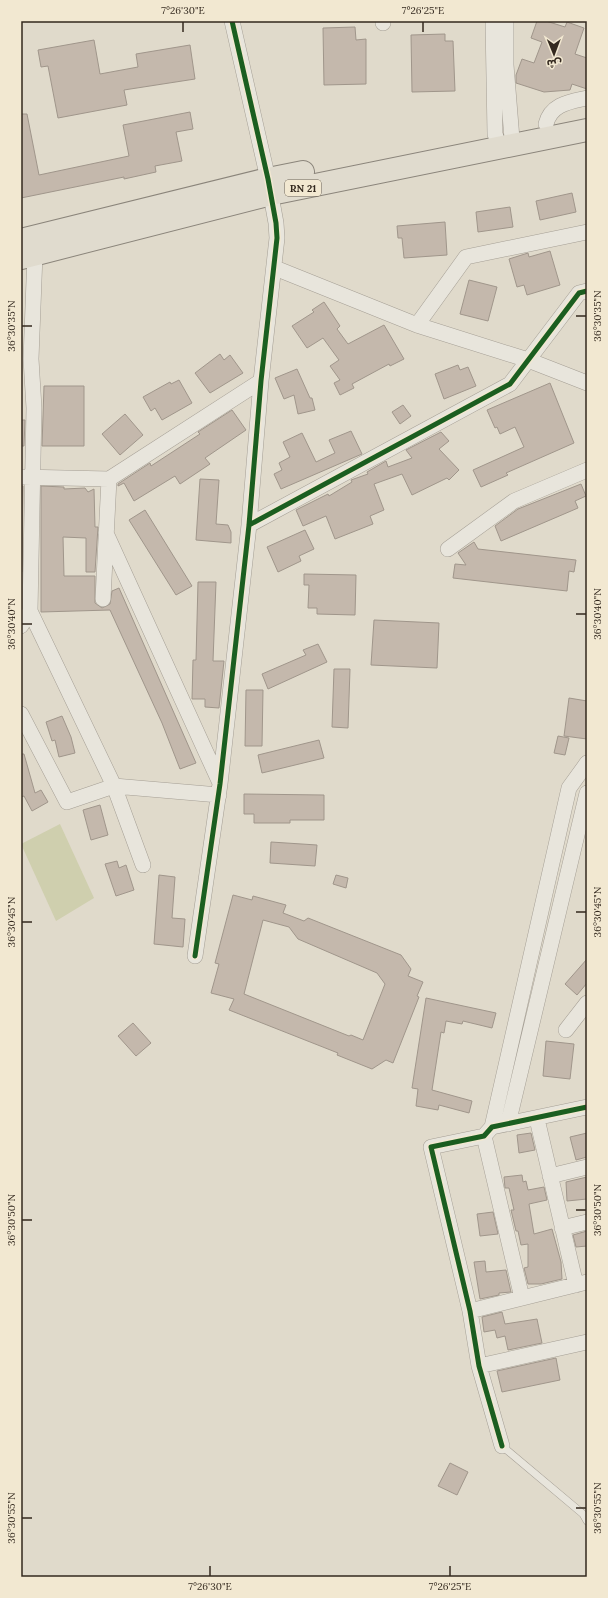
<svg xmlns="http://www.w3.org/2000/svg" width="608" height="1598" viewBox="0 0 608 1598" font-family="Lora,'Noto Sans Arabic',serif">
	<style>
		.green { fill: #cfcfae }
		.building { fill: #c4b8ac; stroke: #a0968b; fill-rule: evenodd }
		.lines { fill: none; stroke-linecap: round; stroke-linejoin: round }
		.service-casing { stroke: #a59f95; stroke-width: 8 }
		.minor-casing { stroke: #a59f95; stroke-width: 16 }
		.primary-casing { stroke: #8b857b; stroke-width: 24 }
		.service { stroke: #e8e5dc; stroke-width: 7 }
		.minor { stroke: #e8e5dc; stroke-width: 15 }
		.primary { stroke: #e0dbce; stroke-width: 22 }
		.cycleway-casing { stroke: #f2e8d1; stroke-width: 8 }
		.cycleway { stroke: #1b5e20; stroke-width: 5 }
		.ticks { fill: none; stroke: #33281e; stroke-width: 1.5 }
		.labels { text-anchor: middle; stroke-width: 3; stroke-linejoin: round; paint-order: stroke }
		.shield { fill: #f2e8d1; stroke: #6c6254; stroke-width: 1 }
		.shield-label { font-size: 10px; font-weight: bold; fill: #33281e }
		.neatline { fill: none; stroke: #33281e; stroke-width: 1.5 }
		.ticks-label { font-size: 10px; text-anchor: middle; fill: #33281e }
	</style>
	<rect width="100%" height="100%" fill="#e0dacb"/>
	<path class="green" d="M60,824l34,74 -38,23 -35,-77z"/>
	<path class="building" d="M537,21h9l19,6 2,-5 17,6 -9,26 12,4v31l-15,-5 -2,6 -26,2 -28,-9v-8l6,-16 12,4 8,-21 -11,-4z
		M355,27l1,13 10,-1v45l-42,1 -1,-57z
		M445,34v7h8l2,50 -43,1 -1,-57z
		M94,40l6,34 38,-7 -2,-13 54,-9 5,34 -71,11 3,15 -69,13 -10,-52 -7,1 -3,-17z
		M190,112l3,17 -17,3 6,29 -27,5 1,6 -32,7v-2l-103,21v-84h6l12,61 90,-19 -6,-31z
		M572,193l4,19 -36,8 -4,-19z
		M510,207l3,20 -35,5 -2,-20z
		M445,222l2,33 -43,3 -2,-20h-4l-1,-12z
		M550,251l10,34 -33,10 -3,-10 -7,2 -8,-28 19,-6 1,4z
		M469,280l28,7 -9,34 -28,-7z
		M324,302l16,24 -3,3 11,15 36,-19 20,34 -14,7 -1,-2 -37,20 2,4 -14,7 -6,-12 6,-3 -10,-14 9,-6 -16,-22 -16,10 -15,-22 22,-14 -2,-2z
		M220,354l4,6 6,-5 13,18 -33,20 -15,-20z
		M458,365l2,5 8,-3 8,19 -32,13 -9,-25z
		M297,369l13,29h2l3,12 -17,4 -4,-19 -10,4 -9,-21z
		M179,380l13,23 -30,17 -7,-12 -4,3 -8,-14 27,-15 1,2z
		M550,383l24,60 -68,30 2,2 -27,12 -8,-17 51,-23 -9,-20 -15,7 -3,-7 -2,1 -8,-18z
		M44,386h40v60h-42z
		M403,405l8,11 -11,8 -8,-12z
		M232,410l14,20 -41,28 5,6 -30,20 -5,-8 -41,25 -10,-18 -6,3v-2l32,-21 1,3 49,-32 -2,-2z
		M125,414l18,21 -23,20 -18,-21z
		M21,420h4l-1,26h-3z
		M351,431l11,23 -81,35 -7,-15 8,-4 -3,-7 11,-6 -7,-15 19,-9 14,29 19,-9 -6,-13z
		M441,432l8,9 -10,8 20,21 -10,10 -2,-2 -35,17 -10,-21 -28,10 10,26 -14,6 3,8 -38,15 -9,-23 -23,10 -7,-16 32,-16 1,2 23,-14 -1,-2 17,-6 -1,-2 19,-11 2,6 24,-9 -6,-8z
		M200,479l19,1 -3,44 12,1 3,7v11l-35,-3z
		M581,484l5,12 -11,5 3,7 -77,33 -6,-15 23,-17z
		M21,486h2l-1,86h-1z
		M41,486l23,1v2l21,-1 3,4 6,-3 1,38h3l-3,45h-9v-34l-23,-1 1,39h31v27l7,5 8,-4 2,-13 7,-3 77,175 -16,6 -18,-46 -52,-113 -69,2z
		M145,510l47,76 -16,9 -47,-75z
		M305,530l9,19 -15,7 2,5 -23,11 -11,-25z
		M474,542l4,7 98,11 -2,12 -5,-1 -2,20 -114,-13 2,-14 11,1 -8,-12z
		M304,574l52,1 -1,40 -38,-1v-6h-9l1,-23h-5z
		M198,582h18l-3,79h11l-5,47 -14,-1v-8h-13l1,-39h3z
		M374,620l65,3 -2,45 -66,-3z
		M318,644l9,18 -59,27 -6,-15 44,-19 -3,-5z
		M334,669h16l-2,59 -16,-1z
		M246,690h17l-1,56h-17z
		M569,698l18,3v38l-23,-3z
		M62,716l9,21 4,16 -16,4 -4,-17 -3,1 -6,-19z
		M558,736l11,2 -4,17 -11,-2z
		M319,740l5,18 -62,15 -4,-18z
		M21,754h3l11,39 6,-3 7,12 -16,9 -8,-15 -3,1z
		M244,794l80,1v25h-34v3h-36v-9h-10z
		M100,805l8,30 -17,5 -8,-30z
		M271,842l46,3 -2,21 -45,-3z
		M117,861l2,7 7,-3 8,25 -18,6 -11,-32z
		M159,875l16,2 -3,41 13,1 -2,28 -29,-3z
		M336,875l12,3 -2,10 -13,-4z
		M233,895l19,5 1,-4 33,9 -3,8 21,8 4,-3 93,37 10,14 -3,7 15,6 -6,14 2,1 -26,66 -7,-3 -14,9 -35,-14 1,-2 -109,-43 5,-11 -23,-6 8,-29 -4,-1zM263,920l26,7 9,12 79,34 8,11 -22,56 -12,-5 -2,1 -105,-42z
		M587,959v24l-10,12 -12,-11z
		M426,998l70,15 -4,15 -29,-7 -1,3 -16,-3 -2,12 -3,-1 -9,58 40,11 -3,12 -30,-8 -1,5 -22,-4 2,-17 -6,-1z
		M133,1023l18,20 -15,13 -18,-20z
		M546,1041l28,3 -4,35 -27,-3z
		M531,1133l4,17 -16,3 -2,-18z
		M587,1133v24l-11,3 -6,-23z
		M522,1175l1,7 3,-1 2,9 16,-3 3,13 -18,4 5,30 18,-5 9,33 1,17 -21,5h-13l-4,-16 4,-1v-23l-7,1 -3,-14h-2l-5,-21h3l-5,-22h-4l-1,-11z
		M587,1177v22l-20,2 -1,-19z
		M493,1212l5,22 -18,2 -3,-22z
		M587,1231v15l-11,1 -3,-12z
		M485,1261l1,11 20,-2 5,22 -12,1v2l-19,4 -6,-37z
		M502,1312l3,12 32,-5 5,24 -34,7 -3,-14 -8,2 -2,-8 -11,2 -2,-15z
		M556,1358l4,22 -58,12 -5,-21z
		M450,1463l18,9 -11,23 -19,-9z"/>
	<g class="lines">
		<g class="service-casing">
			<path id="service" d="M502,1446l81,68 4,7"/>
		</g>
		<g class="minor-casing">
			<path id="minor" d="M383,21v2
				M493,21l2,113 5,14
				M506,21v44l6,74 -2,7
				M546,124c5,-20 23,-22 41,-26
				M275,268l142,57 111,35 59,23
				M417,325l49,-68 121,-25
				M21,477l88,2 152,-98
				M249,525l261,-141 69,-91 8,-2
				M106,533l114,250
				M448,549l66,-48 73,-31
				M103,599l6,-120
				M30,611l84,175 29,79
				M21,626l9,-15 4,-203 -3,-49 4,-105
				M21,714l46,88 47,-16 105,9
				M195,956l25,-172 29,-259 12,-144 16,-143 -1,-15 -8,-44 -36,-158
				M566,1030l21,-27
				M537,1119l39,166
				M508,1124l79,-331
				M492,1127l77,-339 18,-25
				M484,1136l38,162
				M550,1176l37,-9
				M562,1228l25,-6
				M470,1311l117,-29
				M479,1366l108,-24
				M502,1446l-23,-80 -9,-55 -39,-164 53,-11 8,-9 95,-20"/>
		</g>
		<g class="primary-casing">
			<path id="primary" d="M21,240l247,-61 35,-7
				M21,258l250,-64 316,-64"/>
		</g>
		<use href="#service" class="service"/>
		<use href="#minor" class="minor"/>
		<use href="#primary" class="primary"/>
		<g class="cycleway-casing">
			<path id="cycleway" d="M249,525l261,-141 69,-91 8,-2
				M195,956l25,-172 29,-259 12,-144 16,-143 -1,-15 -8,-44 -36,-158
				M502,1446l-23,-80 -9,-55 -39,-164 53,-11 8,-9 95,-20"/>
		</g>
		<use href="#cycleway" class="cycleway"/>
	</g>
	<path class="ticks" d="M183,22v10M423,22v10M576,316h10M22,326h10M576,614h10M22,624h10M576,912h10M22,922h10M576,1210h10M22,1220h10M576,1508h10M22,1518h10M210,1566v10M450,1566v10"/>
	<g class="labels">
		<rect class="shield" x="285" y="180" width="36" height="16" rx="3"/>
		<g class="shield-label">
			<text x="303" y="192">RN 21</text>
		</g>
	</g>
	<rect width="608" height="1598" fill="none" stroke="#f2e8d1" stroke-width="44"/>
	<g transform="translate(554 54) rotate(179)" stroke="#f2e8d1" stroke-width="3" paint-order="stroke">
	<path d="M0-3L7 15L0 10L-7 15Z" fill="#33281e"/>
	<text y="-6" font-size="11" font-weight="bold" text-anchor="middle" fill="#33281e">ش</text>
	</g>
	<rect x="22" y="22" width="564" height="1554" class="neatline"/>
	<g class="ticks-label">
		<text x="183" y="14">7°26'30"E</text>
		<text x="423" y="14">7°26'25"E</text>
		<text transform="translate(597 316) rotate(-90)" y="4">36°30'35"N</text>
		<text transform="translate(11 326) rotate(-90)" y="4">36°30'35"N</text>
		<text transform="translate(597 614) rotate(-90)" y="4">36°30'40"N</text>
		<text transform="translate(11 624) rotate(-90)" y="4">36°30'40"N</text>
		<text transform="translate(597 912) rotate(-90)" y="4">36°30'45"N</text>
		<text transform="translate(11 922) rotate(-90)" y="4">36°30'45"N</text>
		<text transform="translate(597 1210) rotate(-90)" y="4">36°30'50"N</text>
		<text transform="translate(11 1220) rotate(-90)" y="4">36°30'50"N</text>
		<text transform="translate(597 1508) rotate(-90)" y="4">36°30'55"N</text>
		<text transform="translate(11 1518) rotate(-90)" y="4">36°30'55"N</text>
		<text x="210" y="1590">7°26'30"E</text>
		<text x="450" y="1590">7°26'25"E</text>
	</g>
</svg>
